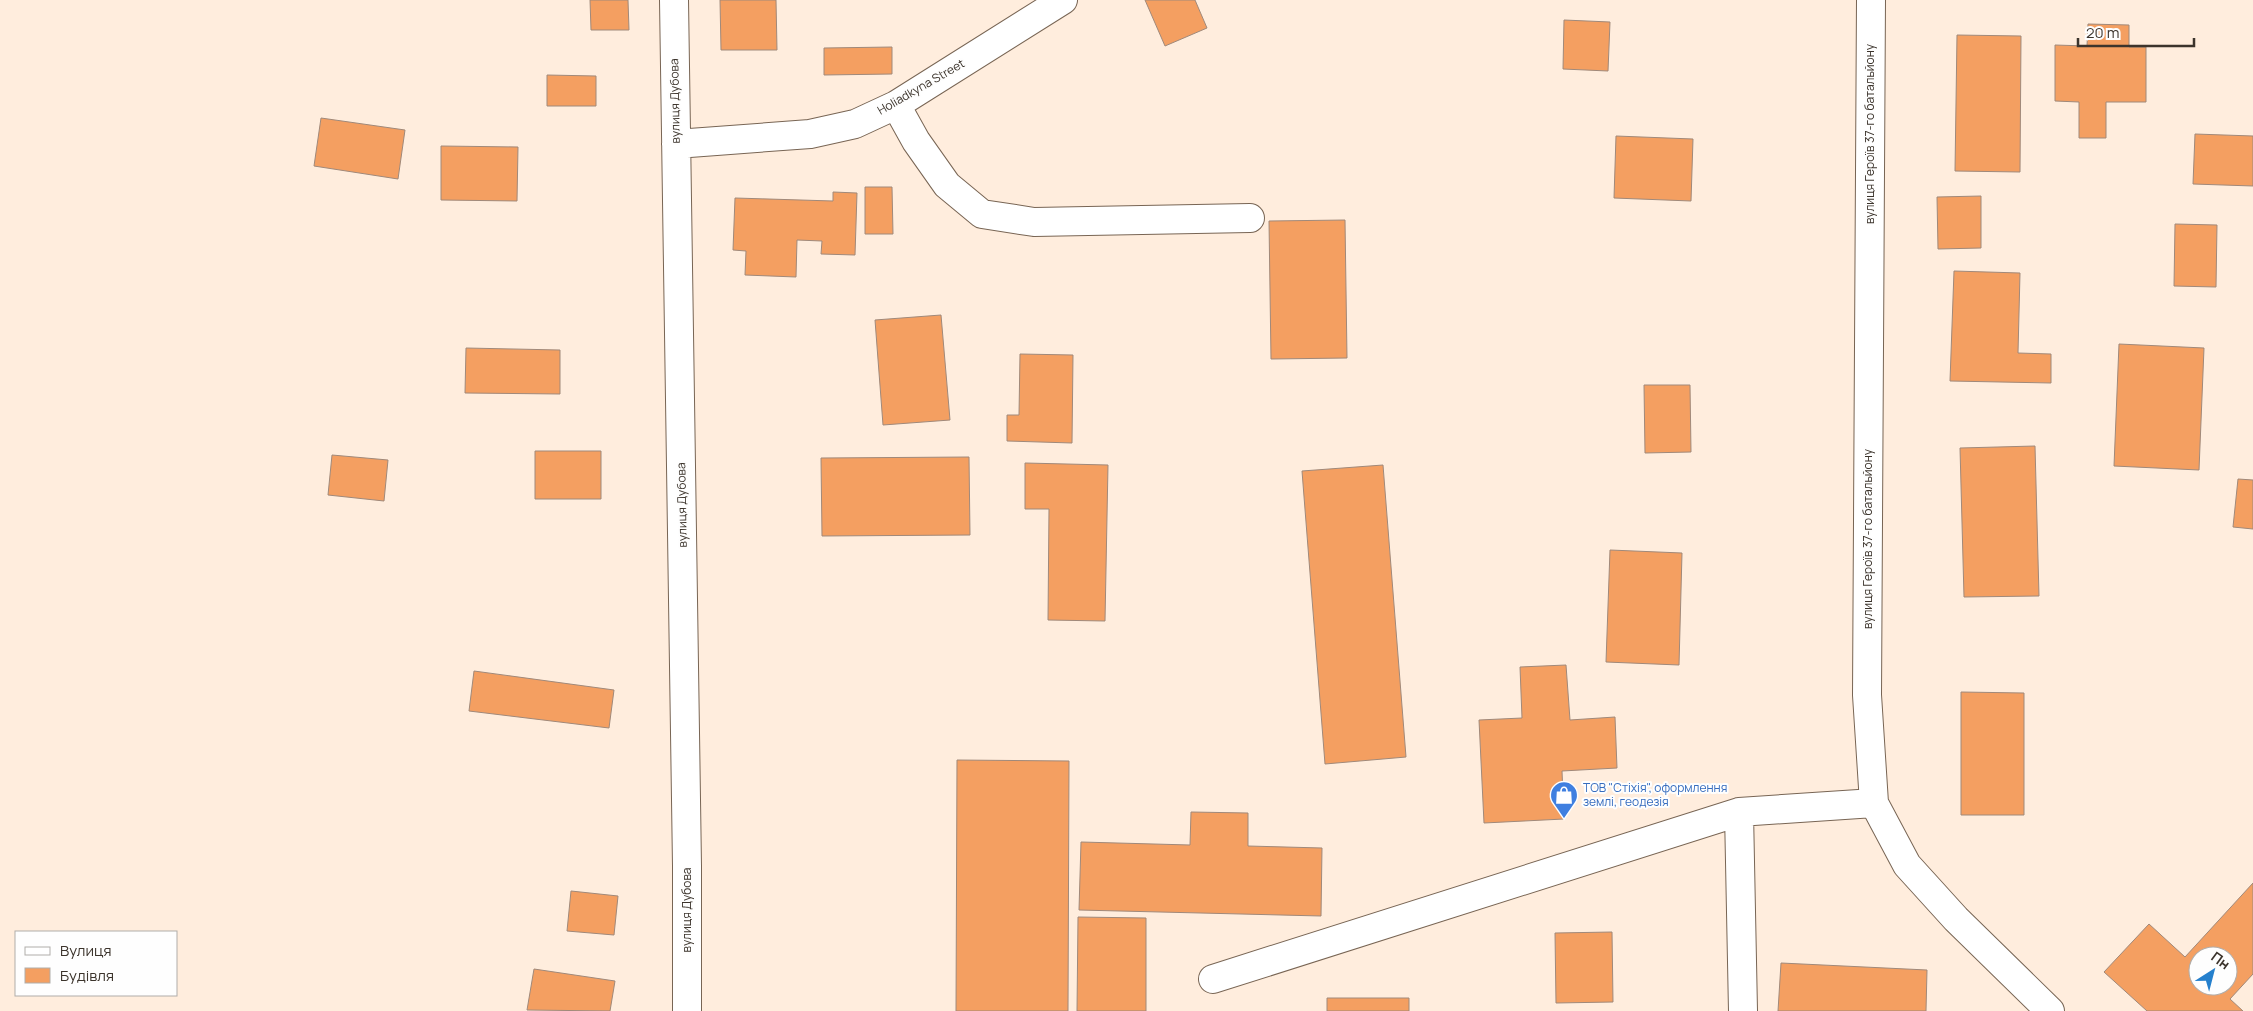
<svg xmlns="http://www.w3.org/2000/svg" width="2253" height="1011" viewBox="0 0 2253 1011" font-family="Manrope,sans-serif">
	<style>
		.building { fill: #f49f61; stroke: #a0897a; fill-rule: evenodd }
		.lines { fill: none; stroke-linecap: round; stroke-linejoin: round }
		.minor-casing { stroke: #786554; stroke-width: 30 }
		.minor { stroke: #fff; stroke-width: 28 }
		.labels { text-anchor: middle; stroke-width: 4; stroke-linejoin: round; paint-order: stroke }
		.street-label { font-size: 12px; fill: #3c342c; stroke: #fefefe }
		.shop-label { font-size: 12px; fill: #366cbe; stroke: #fefefe; text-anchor: start }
	</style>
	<rect width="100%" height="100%" fill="#ffeddd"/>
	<path class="building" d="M590,0h38l1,30h-38z
		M720,0h56l1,50h-56z
		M1145,0h50l12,28 -42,18z
		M1564,20l46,2 -2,49 -45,-2z
		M2088,24l41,1v22h17v55h-40v36h-27v-36l-24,-1v-56l32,1z
		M1957,35l64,1 -1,136 -65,-1z
		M892,47v27l-68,1v-27z
		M547,75l49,1v30h-49z
		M321,118l84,12 -7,49 -84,-13z
		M2195,134l58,2v50l-60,-2z
		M1616,136l77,3 -2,62 -77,-3z
		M441,146l77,1 -1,54 -76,-1z
		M865,187h27l1,47h-28z
		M833,192l24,1 -2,62 -34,-1 1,-13 -25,-1 -1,37 -51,-2 1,-24 -13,-1 2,-52 98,3z
		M1981,196v52l-43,1 -1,-52z
		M1345,220l2,138 -76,1 -2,-138z
		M2175,224l42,1 -1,62 -42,-1z
		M1954,271l66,2 -2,80 33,1v29l-101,-2z
		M941,315l9,105 -67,5 -8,-105z
		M2119,344l85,4 -5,122 -85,-4z
		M466,348l94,2v44l-95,-1z
		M1020,354l53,1 -1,88 -65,-2v-26h12z
		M1644,385h46l1,67 -46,1z
		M2035,446l4,150 -75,1 -4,-149z
		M535,451h66v48h-66z
		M332,455l56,5 -4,41 -56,-6z
		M969,457l1,78 -148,1 -1,-78z
		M1025,463l83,2 -3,156 -57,-1 1,-111h-24z
		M1383,465l23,292 -81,7 -23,-293z
		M2238,479l15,1v49l-20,-2z
		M1610,550l72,3 -3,112 -73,-3z
		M1566,665l4,55 45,-3 2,51 -55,3 2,48 -80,4 -5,-103 43,-2 -2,-51z
		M474,671l140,19 -5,38 -140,-17z
		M1961,692l63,1v122h-63z
		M957,760l112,1 -1,250h-112z
		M1191,812l57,1v33l74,2 -1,68 -242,-6 2,-68 109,3z
		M2253,883v91l-23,25 13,12h-96l-43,-39 45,-48 36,33zM2198,956h30v30h-30z
		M571,891l47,5 -4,39 -47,-4z
		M1078,917l68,1v93h-69z
		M1612,932l1,70 -57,1 -1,-70z
		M1781,963l146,7 -1,41h-148z
		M534,969l81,12 -5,30 -83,-1z
		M1327,998h82v13h-82z"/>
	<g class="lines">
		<g class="minor-casing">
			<path id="minor" d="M674,0l13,866v145
				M1871,0l-4,695 7,108 33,62 49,54 94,92
				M896,105l20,36 31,44 35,29 52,8 216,-4
				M676,144l134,-10 45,-10 41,-19 167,-105
				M1739,812l4,199
				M1213,979l526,-167 135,-9"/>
		</g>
		<use href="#minor" class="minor"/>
	</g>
	<defs>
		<g id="shop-pin" transform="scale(1.4375)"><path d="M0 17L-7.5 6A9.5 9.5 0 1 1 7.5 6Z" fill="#3f7fe0" stroke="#fefefe"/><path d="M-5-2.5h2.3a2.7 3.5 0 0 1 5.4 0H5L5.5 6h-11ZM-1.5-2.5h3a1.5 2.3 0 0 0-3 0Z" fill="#fff"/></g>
	</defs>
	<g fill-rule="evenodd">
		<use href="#shop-pin" x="1564" y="795"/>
	</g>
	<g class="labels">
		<g class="street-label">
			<text transform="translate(921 87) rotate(-30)" y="4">Holiadkyna Street</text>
			<text transform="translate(675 101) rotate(-91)" y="4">вулиця Дубова</text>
			<text transform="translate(1870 134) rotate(-90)" y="4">вулиця Героїв 37-го батальйону</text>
			<text transform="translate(682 505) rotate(-91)" y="4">вулиця Дубова</text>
			<text transform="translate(1868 539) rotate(-90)" y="4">вулиця Героїв 37-го батальйону</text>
			<text transform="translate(687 910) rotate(-90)" y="4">вулиця Дубова</text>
		</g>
		<g class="shop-label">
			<text x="1583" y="792">ТОВ "Стіхія", оформлення<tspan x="1583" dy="14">землі, геодезія</tspan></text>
		</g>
	</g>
	<rect x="15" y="931" width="162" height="65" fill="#fefefe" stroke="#b0adaa"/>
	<rect x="25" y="947" width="25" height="8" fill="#ffffff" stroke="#b0adaa"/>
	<text x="60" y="956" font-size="15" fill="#3c342c">Вулиця</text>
	<rect x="25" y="968" width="25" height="15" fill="#f49f61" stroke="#b0adaa"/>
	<text x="60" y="981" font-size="15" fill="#3c342c">Будівля</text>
	<g transform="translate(2213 971) rotate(36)"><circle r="24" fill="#fefefe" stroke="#b0adaa"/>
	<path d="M0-4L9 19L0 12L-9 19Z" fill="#2580cd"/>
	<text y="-8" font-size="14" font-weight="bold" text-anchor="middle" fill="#3c342c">Пн</text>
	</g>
	<path d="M2078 38v8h116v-8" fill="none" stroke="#3c342c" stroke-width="2.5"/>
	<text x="2086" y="38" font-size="15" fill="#3c342c" stroke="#fefefe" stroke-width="4" paint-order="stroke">20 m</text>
</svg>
